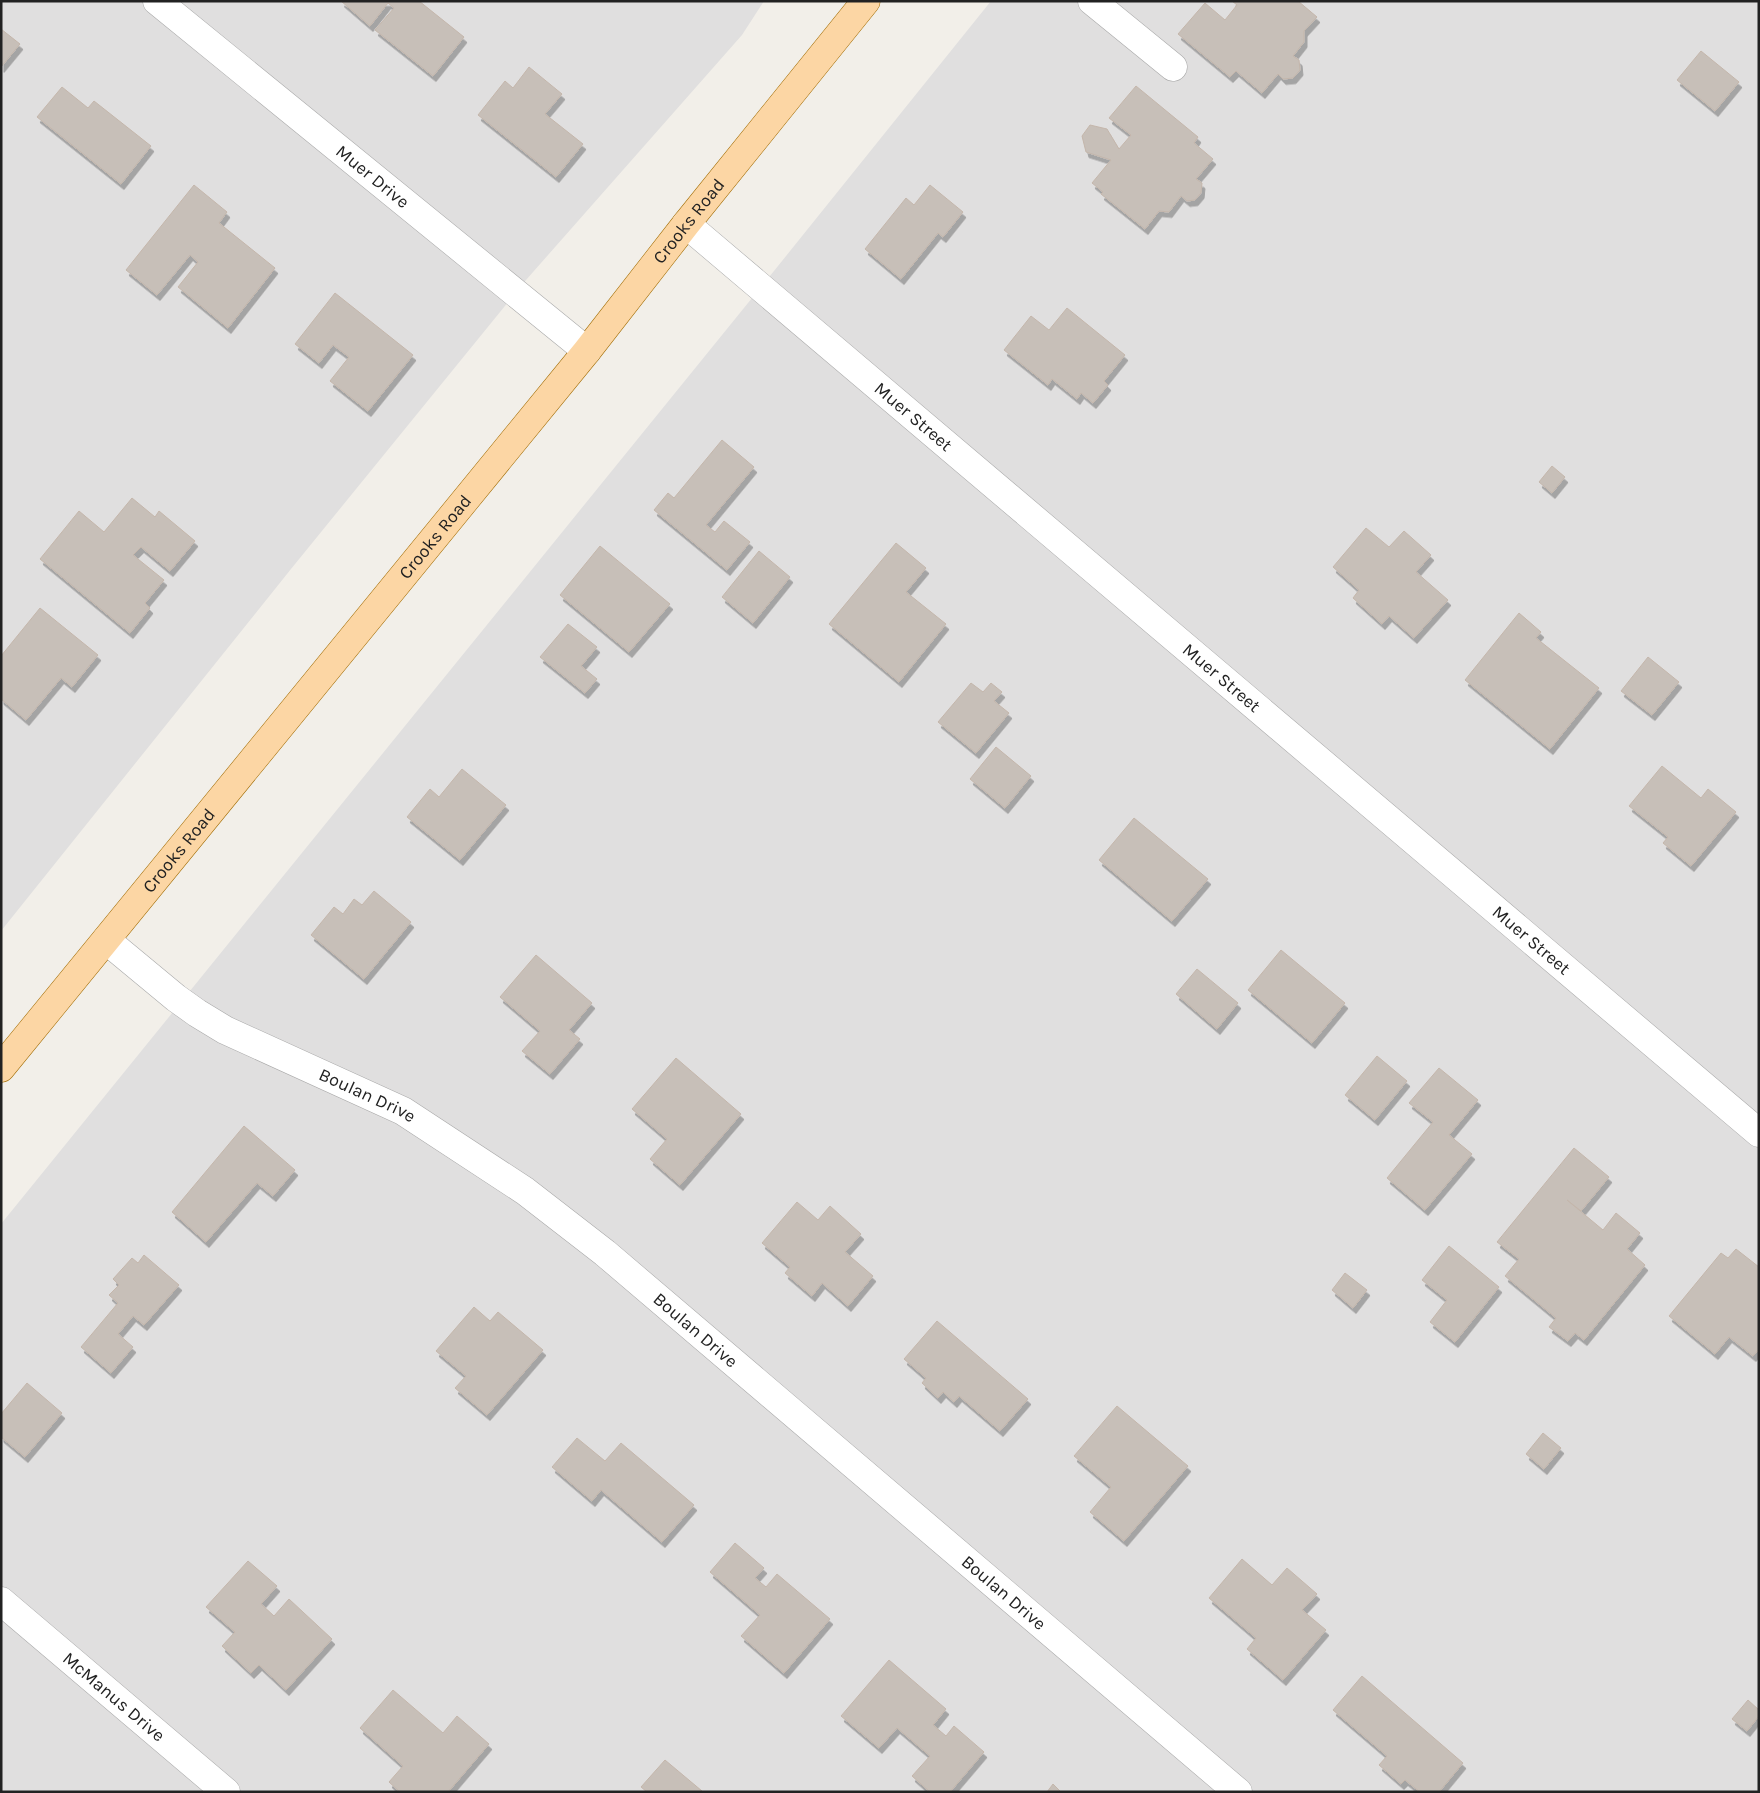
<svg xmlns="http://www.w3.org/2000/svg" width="1760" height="1793" viewBox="0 0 1760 1793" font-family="Karla,sans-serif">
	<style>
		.residential { fill: #e0dfdf }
		.building { fill: #c7bfb8; stroke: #c4b6ab; filter: url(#shadow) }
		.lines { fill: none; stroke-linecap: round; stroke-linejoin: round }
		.minor-casing { stroke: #a9a9a9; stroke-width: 29 }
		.major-casing { stroke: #a06b00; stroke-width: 29 }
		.minor { stroke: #fff; stroke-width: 28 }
		.major { stroke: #fcd6a4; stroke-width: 28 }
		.labels { text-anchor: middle; stroke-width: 5; stroke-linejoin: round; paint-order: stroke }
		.street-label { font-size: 18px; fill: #222; stroke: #fff }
	</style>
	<defs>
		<filter id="shadow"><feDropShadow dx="3" dy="5.5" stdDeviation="0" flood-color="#0004"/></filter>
	</defs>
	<rect width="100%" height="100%" fill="#f2efe9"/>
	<path class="residential" d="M1,1h763l-22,34 -216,245 -235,289 -290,362z
		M991,1h768v1791h-1758v-568l777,-958z"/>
	<path class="building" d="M341,1h78l45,36 -31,39 -58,-46 19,-22 -6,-5 -18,23z
		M1232,1h66l19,16 -13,14v11l-11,14 6,4 1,10 -7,8 -10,1 -5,-5 -16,19 -26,-22 -6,6 -52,-43 27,-31 20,17 12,-15z
		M1,29l19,15 -19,23z
		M1701,51l38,31 -24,29 -38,-31z
		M529,67l33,27 -17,20 38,30 -27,33 -78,-62 27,-34 8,7z
		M1136,86l62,51 -4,6 19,16 -17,20 6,4 -1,10 -6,7 -8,1 -6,-5 -12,16 -10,-1 -14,18 -44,-35 2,-2 -11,-9 19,-23 -25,-8 -4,-16 8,-11 17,4 12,20 12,-14 -22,-17z
		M62,87l26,21 6,-7 57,45 -30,38 -84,-67z
		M194,185l33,27 -8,11 56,45 -47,60 -50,-41 20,-25 -8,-7 -33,40 -31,-25z
		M930,185l33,27 -20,25 -5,-4 -37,46 -36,-30 41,-51 8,7z
		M335,293l78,62 -45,56 -38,-30 19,-24 -16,-12 -14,18 -24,-19z
		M1067,308l58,47 -21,26 4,4 -15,18 -12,-10 -4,6 -25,-20 -4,6 -44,-35 27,-34 18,14z
		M722,440l32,27 -48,58 9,7 9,-11 26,21 -23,28 -73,-60 14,-17 6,5z
		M1552,466l13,11 -13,16 -13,-11z
		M132,498l23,19 4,-6 36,30 -25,30 -29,-24 -8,8 31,25 -19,23 5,5 -20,25 -90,-74 39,-48 25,21z
		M1366,528l23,19 15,-16 27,24 -15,17 32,28 -34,38 -25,-22 -7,8 -29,-26 6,-8 -26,-23z
		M896,543l30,25 -20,24 40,32 -47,58 -70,-58z
		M600,546l70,58 -41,48 -69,-57z
		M759,551l31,26 -37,46 -31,-26z
		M40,608l58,47 -26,32 -11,-9 -35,42 -25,-21v-43z
		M1519,613l22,19 -5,6 63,50 -49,61 -85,-69z
		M568,624l29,23 -16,19 16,13 -12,14 -45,-36z
		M1648,657l31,25 -27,33 -31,-24z
		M971,683l12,9 8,-9 11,9 -8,9 15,12 -33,40 -38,-31z
		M996,747l35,29 -26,32 -35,-29z
		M1662,766l39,32 7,-9 28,23 -45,54 -28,-23 5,-6 -39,-31z
		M462,769l44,36 -46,55 -53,-43 23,-28 9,8z
		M1134,818l74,61 -36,42 -73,-61z
		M374,891l37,31 -47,57 -53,-44 23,-28 9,7 11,-15 8,6z
		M1281,950l64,53 -33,40 -64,-53z
		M536,955l56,48 -23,27 11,9 -30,35 -28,-23 18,-20 -40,-34z
		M1197,969l41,34 -21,26 -41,-35z
		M1377,1056l30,25 -32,39 -30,-25z
		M676,1058l65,56 -61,71 -30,-26 17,-20 -35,-30z
		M1439,1068l39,32 -29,35 23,19 -47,56 -38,-32 46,-56 -24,-19z
		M244,1126l51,44 -22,26 -16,-13 -51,59 -34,-30z
		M1574,1148l35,29 -28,34 -14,-11 36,30 13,-17 24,20 -13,16 18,16 -61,75 -9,-7 -7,8 -19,-14 7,-9 -51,-42 14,-17 -22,-17z
		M797,1202l21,18 12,-14 31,28 -16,18 28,24 -25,30 -26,-23 -10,13 -27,-23 5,-6 -28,-24z
		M1449,1246l50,41 -44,55 -25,-20 17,-22 -25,-20z
		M1736,1249l23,18v82l-6,7 -24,-19 -14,17 -46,-38 52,-63 7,5z
		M144,1255l35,30 -35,40 -11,-9 -15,18 15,13 -22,26 -30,-26 37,-44 -9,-8 10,-10 -6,-6 19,-21 6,5z
		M1345,1273l22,17 -14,18 -21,-18z
		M474,1307l16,14 8,-9 45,38 -56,65 -32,-27 11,-12 -30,-25z
		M937,1321l91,78 -28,32 -41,-35 -5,6 -11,-10 -5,6 -16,-15 4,-5 -22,-19z
		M27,1383l35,30 -37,44 -24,-20v-23z
		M1117,1406l71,60 -64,75 -34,-29 21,-25 -37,-31z
		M1543,1433l18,15 -17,21 -18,-15z
		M577,1438l28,23 16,-18 73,62 -32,37 -61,-52 -9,11 -40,-34z
		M735,1543l29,25 -9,10 11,9 11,-13 53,45 -46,54 -43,-37 19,-21 -50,-43z
		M1242,1559l30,26 15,-17 30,26 -15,16 24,20 -43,50 -36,-31 9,-11 -47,-40z
		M248,1561l29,25 -16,18 13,12 15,-17 43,40 -46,51 -27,-25 -8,8 -29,-27 13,-14 -29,-25z
		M889,1660l57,49 -13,16 13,11 8,-10 30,26 -34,40h-20l-18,-16 18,-20 -33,-28 -18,20 -38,-32z
		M1362,1676l101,87 -24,29h-19l-15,-12 -4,4 -22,-19 8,-9 -54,-46z
		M393,1690l50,43 14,-17 32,28 -41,48h-48l-11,-10 14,-16 -43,-38z
		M1748,1700l11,10v6l-12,15 -15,-12z
		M665,1760l37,31 -1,1h-54l-6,-5z
		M1053,1784l8,8h-14z"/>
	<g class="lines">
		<g class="minor-casing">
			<g id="minor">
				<path id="s1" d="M157,1l430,350"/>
				<path d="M1092,1l81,66"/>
				<path id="s2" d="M686,224l1073,909"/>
				<path id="s3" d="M106,940l70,58 21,15 28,17 178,81 122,80 80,62 633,539"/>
				<path id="s4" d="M1,1601l225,191"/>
			</g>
		</g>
		<g class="major-casing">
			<g id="major">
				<path id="s5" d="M1,1068l586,-717 99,-127 180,-223"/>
			</g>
		</g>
		<use href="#minor" class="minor"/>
		<use href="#major" class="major"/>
	</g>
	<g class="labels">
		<g class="street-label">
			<text dy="6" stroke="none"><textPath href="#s1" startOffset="278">Muer Drive</textPath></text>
			<text dy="6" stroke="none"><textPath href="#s5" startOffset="1091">Crooks Road</textPath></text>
			<text dy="6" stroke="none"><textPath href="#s2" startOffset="298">Muer Street</textPath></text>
			<text dy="6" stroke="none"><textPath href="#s5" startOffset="686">Crooks Road</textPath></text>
			<text dy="6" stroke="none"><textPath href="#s2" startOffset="702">Muer Street</textPath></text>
			<text dy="6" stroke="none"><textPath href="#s5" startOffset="281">Crooks Road</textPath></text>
			<text dy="6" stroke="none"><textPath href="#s2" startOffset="1108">Muer Street</textPath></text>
			<text dy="6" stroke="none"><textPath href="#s3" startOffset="306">Boulan Drive</textPath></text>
			<text dy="6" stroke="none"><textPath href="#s3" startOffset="711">Boulan Drive</textPath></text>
			<text dy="6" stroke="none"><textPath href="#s3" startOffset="1116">Boulan Drive</textPath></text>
			<text dy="6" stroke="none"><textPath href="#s4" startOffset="148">McManus Drive</textPath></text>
		</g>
	</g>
	<rect width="1760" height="1793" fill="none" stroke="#222222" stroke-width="5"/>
</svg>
